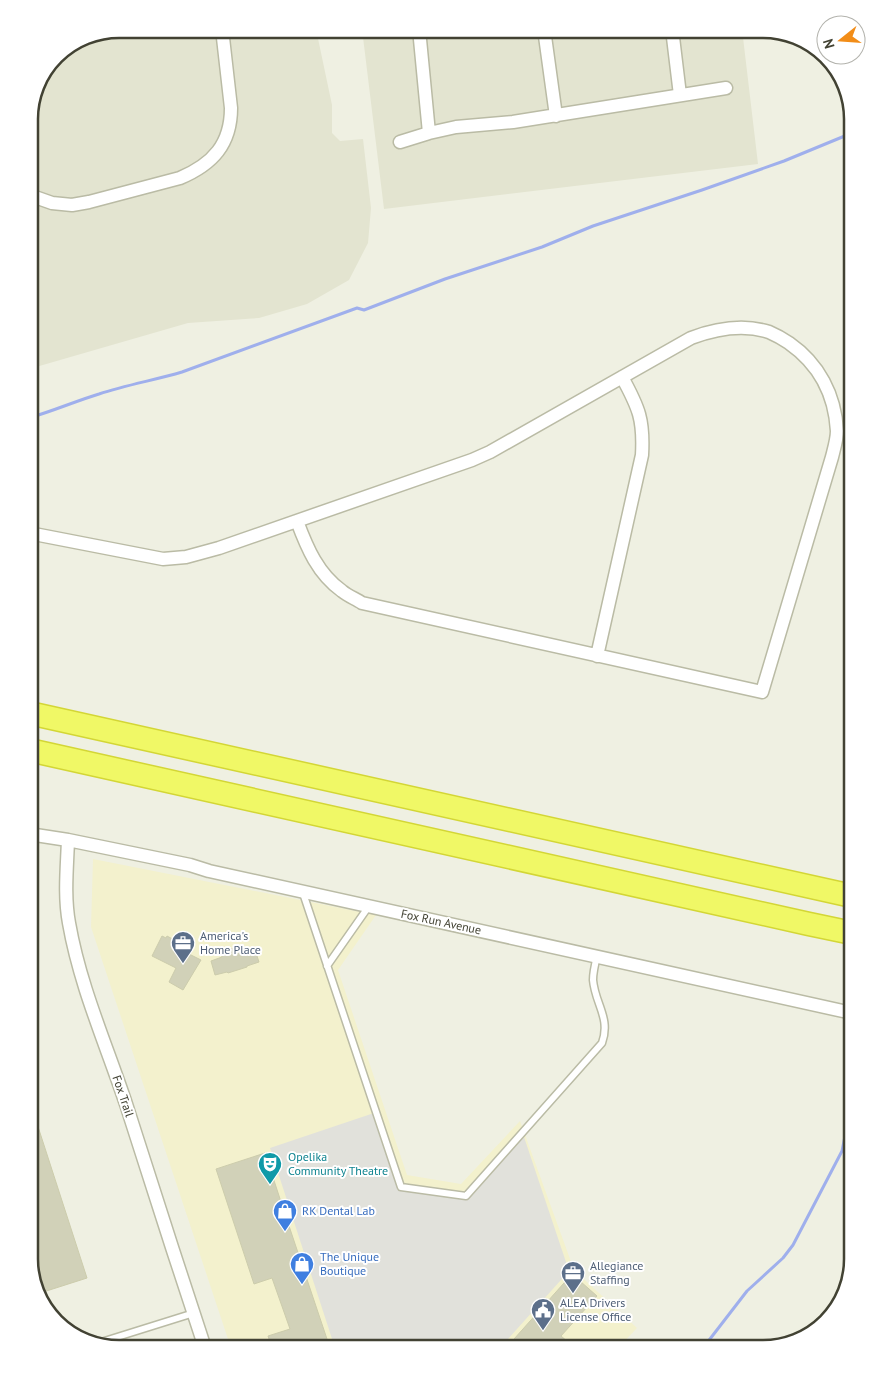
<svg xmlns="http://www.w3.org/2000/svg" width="881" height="1377" viewBox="0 0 881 1377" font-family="'PT Sans',sans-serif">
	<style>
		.residential { fill: #e3e4d0 }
		.commercial { fill: #f3f1cd }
		.parking { fill: #e1e1db }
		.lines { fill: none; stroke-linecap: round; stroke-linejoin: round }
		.stream { stroke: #9fafec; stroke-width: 3 }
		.building { fill: #d1d1b8; stroke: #ccccac }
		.lane-casing { stroke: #babba5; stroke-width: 9 }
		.street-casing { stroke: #babba5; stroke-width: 15 }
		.highway-casing { stroke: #d3d636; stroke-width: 25 }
		.lane { stroke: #fff; stroke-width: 6 }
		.street { stroke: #fff; stroke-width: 12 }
		.highway { stroke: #f0f866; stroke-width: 22 }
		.labels { text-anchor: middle; stroke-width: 4; stroke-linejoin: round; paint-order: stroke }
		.street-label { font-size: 12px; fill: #424233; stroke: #fff }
		.service-label { font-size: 12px; fill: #4e5e75; stroke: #fff; text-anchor: start }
		.culture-label { font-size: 12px; fill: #0d838f; stroke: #fff; text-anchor: start }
		.shop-label { font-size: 12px; fill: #366cbe; stroke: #fff; text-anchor: start }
		.rim { fill: none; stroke: #424233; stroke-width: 2.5 }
	</style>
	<rect width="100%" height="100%" fill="#eff0e2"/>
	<path class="residential" d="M118,29h198l16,76v28l8,8 23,-2 8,69 -3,35 -19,37 -42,24 -48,14 -71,5 -159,46v-256l26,-58 29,-20z
		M362,29h380l16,135 -374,45z"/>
	<path class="commercial" d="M93,859l283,56 -38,55 69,205 54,9 59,-63 54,149 63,58 -19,20h-387l-140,-421z"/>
	<path class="parking" d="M374,1113l25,77 68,9 57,-62 45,134 -69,77h-165l-65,-200z"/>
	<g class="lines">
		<path class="stream" d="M29,418c24,-7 47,-17 70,-24 27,-9 56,-14 83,-22l175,-64 7,2 81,-31 97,-32 51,-21 109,-36 82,-29 68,-28
			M703,1348l44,-57 36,-33 10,-13 49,-94 6,-30 4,-11"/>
	</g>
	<path class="building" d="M162,936l4,2 1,-2 22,12 -1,2 2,1 -1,3 12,6 -18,30 -14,-8 7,-14 -24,-12z
		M240,946l2,4 12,-3 5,15 -12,4v1l-19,6 -1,-1 -12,3 -4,-14 11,-4 -1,-5z
		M31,1105l56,173 -50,16 -8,-35v-153z
		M265,1153l18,55 47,140h-58l-4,-12 22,-7 -18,-51 -18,6 -38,-115z
		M572,1274l25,22 -36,40 14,12h-69z"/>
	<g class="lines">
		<g class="lane-casing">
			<path id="lane" d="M303,893l98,294 65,9 136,-153c9,-25 -7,-39 -9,-63 0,-8 2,-16 4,-24
				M327,966l42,-60
				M98,1343l96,-30"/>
		</g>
		<g class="street-casing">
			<path id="street" d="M419,29l10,104
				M544,29l12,87
				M672,29l8,66
				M400,142l29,-9 27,-6 57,-5 213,-34
				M29,193l6,4 17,6 20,2 17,-3 91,-24c33,-14 51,-34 51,-70l-9,-79
				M29,533l134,26 23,-2 33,-9 253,-88 18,-8 201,-114c24,-9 53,-14 78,-6 7,3 14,7 20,11 30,21 46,52 48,88 0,8 -3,18 -5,26l-70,235 -400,-89c-6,-4 -14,-7 -20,-12 -24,-17 -35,-43 -45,-70
				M597,656l45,-201c2,-35 -3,-47 -20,-78
				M29,834l39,6 122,25 19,6 643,142
				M68,840c-1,28 -4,56 1,83 11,63 37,121 57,181 26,81 52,163 79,244"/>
		</g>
		<g class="highway-casing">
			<path id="highway" d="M29,713l823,183
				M29,750l780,174 43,9"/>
		</g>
		<use href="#lane" class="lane"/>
		<use href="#street" class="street"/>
		<use href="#highway" class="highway"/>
	</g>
	<defs>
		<g id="office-pin" transform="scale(1.25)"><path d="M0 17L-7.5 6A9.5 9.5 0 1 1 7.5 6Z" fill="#5c6f8a" stroke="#fff"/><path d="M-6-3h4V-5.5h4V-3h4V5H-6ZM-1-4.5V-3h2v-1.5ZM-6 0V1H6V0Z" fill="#fff"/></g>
		<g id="theatre-pin" transform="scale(1.25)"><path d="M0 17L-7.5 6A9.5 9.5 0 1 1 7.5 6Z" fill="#0f9aa8" stroke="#fff"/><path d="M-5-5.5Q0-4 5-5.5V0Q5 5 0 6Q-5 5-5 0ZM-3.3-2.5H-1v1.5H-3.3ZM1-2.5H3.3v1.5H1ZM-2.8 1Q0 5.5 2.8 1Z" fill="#fff"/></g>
		<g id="shop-pin" transform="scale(1.25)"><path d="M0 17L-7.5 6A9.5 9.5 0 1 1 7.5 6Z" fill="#3f7fe0" stroke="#fff"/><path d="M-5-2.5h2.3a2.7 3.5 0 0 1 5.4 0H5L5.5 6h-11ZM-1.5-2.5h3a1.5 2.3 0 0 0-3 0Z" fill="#fff"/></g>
		<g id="civic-pin" transform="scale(1.25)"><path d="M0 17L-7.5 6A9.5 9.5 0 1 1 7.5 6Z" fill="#5c6f8a" stroke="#fff"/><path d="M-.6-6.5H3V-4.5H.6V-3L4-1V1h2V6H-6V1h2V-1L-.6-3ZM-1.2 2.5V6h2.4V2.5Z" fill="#fff"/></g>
	</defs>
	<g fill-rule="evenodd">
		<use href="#office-pin" x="183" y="943"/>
		<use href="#theatre-pin" x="270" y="1164"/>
		<use href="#shop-pin" x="285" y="1211"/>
		<use href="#shop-pin" x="302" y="1264"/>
		<use href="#office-pin" x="573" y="1273"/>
		<use href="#civic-pin" x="543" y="1310"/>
	</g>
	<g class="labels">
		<g class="street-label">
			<text transform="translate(441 922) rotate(12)" y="4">Fox Run Avenue</text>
			<text transform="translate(123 1096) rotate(71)" y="4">Fox Trail</text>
		</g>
		<g class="service-label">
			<text x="200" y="940">America's<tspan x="200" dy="14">Home Place</tspan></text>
			<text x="590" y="1270">Allegiance<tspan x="590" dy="14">Staffing</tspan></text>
			<text x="560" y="1307">ALEA Drivers<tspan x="560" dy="14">License Office</tspan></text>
		</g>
		<g class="culture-label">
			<text x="288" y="1161">Opelika<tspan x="288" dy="14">Community Theatre</tspan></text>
		</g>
		<g class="shop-label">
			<text x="302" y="1215">RK Dental Lab</text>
			<text x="320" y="1261">The Unique<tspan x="320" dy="14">Boutique</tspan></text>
		</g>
	</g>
	<path d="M0 0H881V1377H0ZM119 38H763A81 81 0 0 1 844 119V1259A81 81 0 0 1 763 1340H119A81 81 0 0 1 38 1259V119A81 81 0 0 1 119 38Z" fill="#fff" fill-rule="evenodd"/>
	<path class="rim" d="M119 38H763A81 81 0 0 1 844 119V1259A81 81 0 0 1 763 1340H119A81 81 0 0 1 38 1259V119A81 81 0 0 1 119 38Z"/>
	<g transform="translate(841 40) rotate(253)"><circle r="24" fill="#ffffff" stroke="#b3b3ad"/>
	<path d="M0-4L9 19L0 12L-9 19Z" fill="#f28d18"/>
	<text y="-8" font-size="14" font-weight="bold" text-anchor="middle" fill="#424233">N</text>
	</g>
</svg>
